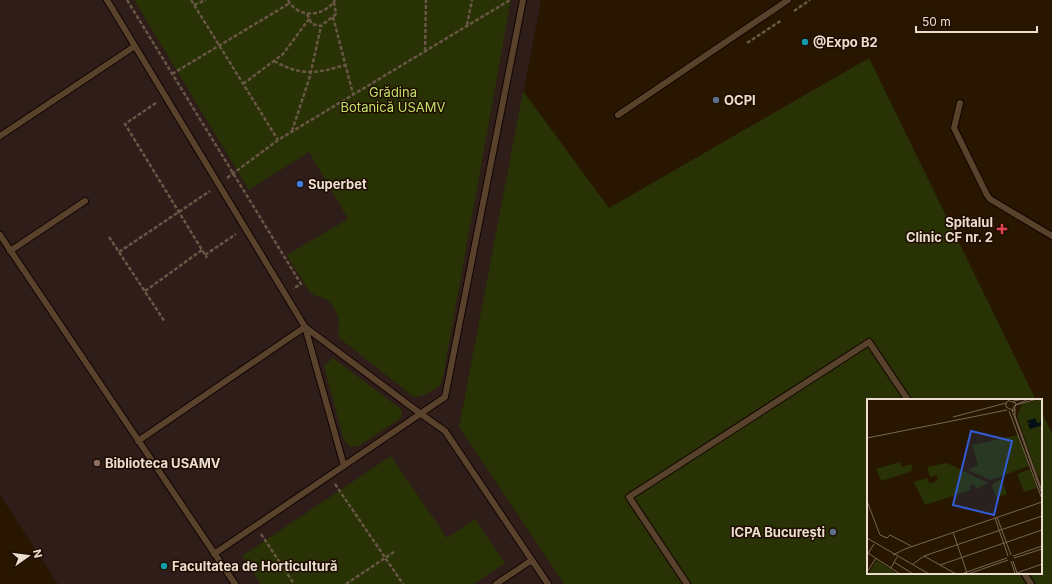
<svg xmlns="http://www.w3.org/2000/svg" width="1052" height="584" viewBox="0 0 1052 584" font-family="Inter,sans-serif">
	<style>
		.education { fill: #2f1d19 }
		.green { fill: #283204 }
		.lines { fill: none; stroke-linecap: round; stroke-linejoin: round }
		.service-casing { stroke: #110300; stroke-width: 8 }
		.path { stroke: #685745; stroke-width: 2.5; stroke-dasharray: 4 2; stroke-linecap: butt }
		.service { stroke: #58422c; stroke-width: 6 }
		.culture-dot { fill: #0f9aa8; stroke: #1f0d00; stroke-width: 1.5 }
		.service-dot { fill: #5c6f8a; stroke: #1f0d00; stroke-width: 1.5 }
		.shop-dot { fill: #3f7fe0; stroke: #1f0d00; stroke-width: 1.5 }
		.health-dot { fill: #e0444e; stroke: #1f0d00; stroke-width: 1.5 }
		.education-dot { fill: #8d6e63; stroke: #1f0d00; stroke-width: 1.5 }
		.labels { text-anchor: middle; stroke-width: 3; stroke-linejoin: round; paint-order: stroke }
		.poi-label { font-size: 13px; font-weight: bold; fill: #ebded0; stroke: #1f0d00; text-anchor: start }
		.park-label { font-size: 13px; fill: #c2e167; stroke: #1f0d00 }
		.inset-road { fill: none; stroke: #776654; stroke-width: 1 }
		.view { fill: #325cd7; fill-opacity: 0.15; stroke: #325cd7; stroke-width: 2 }
		.inset-edge { fill: none; stroke: #ebded0; stroke-width: 2 }
	</style>
	<rect width="100%" height="100%" fill="#291601"/>
	<path class="education" d="M0,0h541l-82,427 105,157h-506l-58,-89z"/>
	<path class="green" d="M134,0h377l-69,382c-5,9 -19,14 -28,15l-76,-60c2,-13 1,-28 -11,-37 -4,-3 -10,-3 -15,-6 -4,-3 -21,-33 -25,-39l61,-36 -39,-67 -60,38z
		M869,58l167,342h-168v173h173v-162l11,22v151h-488l-105,-157 64,-336 86,117z
		M333,358l68,51 1,4 -1,5 -42,28 -8,1 -4,-3 -4,-7 -19,-71z
		M391,456l56,82 28,-19 30,44 -31,21h-213l-19,-28z"/>
	<g class="lines">
		<g class="service-casing">
			<path id="service" d="M107,0l198,327 -167,114
				M960,103l-6,25 33,67 3,4 62,37
				M618,115l170,-115
				M0,136l135,-90
				M0,235l235,349
				M10,251l75,-50
				M344,466l-39,-139 116,87 24,17 103,153
				M214,554l231,-157 78,-397
				M1024,573l7,11
				M496,584l36,-24
				M687,584l-58,-87 240,-155 39,58"/>
		</g>
		<path class="path" d="M127,0l174,284 -8,5
			M191,0l87,140
			M288,0c10,19 36,17 47,0
			M194,5l12,-5
			M794,11l16,-11
			M307,14l5,10 9,2 15,-12 -2,-12
			M333,17l20,77
			M467,25l5,-25
			M747,43l35,-23
			M425,51l1,-51
			M274,61c27,15 42,13 71,4
			M172,74l118,-71
			M243,84l40,-30 26,-35
			M156,103l-31,21 82,134
			M292,131l18,-55 11,-50
			M227,178l51,-38 232,-140
			M109,237l56,85
			M119,252l91,-61
			M205,255l31,-21
			M145,291l57,-41
			M335,484l68,100
			M261,534l33,50
			M346,584l48,-32"/>
		<use href="#service" class="service"/>
	</g>
	<g class="culture-dot">
		<circle cx="805" cy="42" r="4"/>
		<circle cx="164" cy="566" r="4"/>
	</g>
	<g class="service-dot">
		<circle cx="716" cy="100" r="4"/>
		<circle cx="833" cy="532" r="4"/>
	</g>
	<circle class="shop-dot" cx="300" cy="184" r="4"/>
	<path class="health-dot" d="M1000 223h4v4h4v4h-4v4h-4v-4h-4v-4h4z"/>
	<circle class="education-dot" cx="97" cy="463" r="4"/>
	<g class="labels">
		<g class="poi-label">
			<text x="813" y="47">@Expo B2</text>
			<text x="724" y="105">OCPI</text>
			<text x="308" y="189">Superbet</text>
			<text x="993" y="227" text-anchor="end">Spitalul<tspan x="993" dy="15">Clinic CF nr. 2</tspan></text>
			<text x="105" y="468">Biblioteca USAMV</text>
			<text x="825" y="537" text-anchor="end">ICPA București</text>
			<text x="172" y="571">Facultatea de Horticultură</text>
		</g>
		<g class="park-label">
			<text x="393" y="97">Grădina<tspan x="393" dy="15">Botanică USAMV</tspan></text>
		</g>
	</g>
	<g transform="translate(867 399)">
		<rect width="175" height="175" fill="#291601"/>
		<path d="M175,0v89l-2,-11 -3,-3 -20,-58 5,-12zM151,36l11,31 -38,14 -23,-10 10,-5 -6,-20zM33,63l2,5 9,-3 2,5 -3,3 -29,9 -5,-12zM80,64l41,20 -12,6 -2,-5 -5,2 2,4 -46,15 -11,-23 13,-4 3,6 8,-4 -2,-5 -6,2 -3,-10zM163,70l7,19 -13,4 -7,-18zM134,80l6,15 -11,3 -4,-12zM10,161l20,14h-29z" fill="#283204"/>
		<path d="M168,19l3,6 4,-5v6l-12,4 -2,-5 4,-2 -4,1 -1,-2z" fill="#040e16"/>
		<path class="inset-road" d="M162,0l-14,6 -3,5 30,84M142,2l7,2 -2,8 -8,-4v-4l4,-4M146,2l12,-2M149,6l21,-6M148,10v7l27,75M142,12l33,88M86,18l53,-14M0,39l140,-28M0,102l13,34 7,3 3,-3 21,11M130,118l14,38M128,119l13,38M86,133l14,41M0,139l62,36M1,154l32,21M0,156l7,-11M26,156l12,-6 137,-47M57,157l32,18M146,157l29,-10M147,159l28,-9M144,162l4,12M146,162l4,12M27,163l19,12M46,165l11,-8 118,-40M73,166l102,-35M24,169l6,-11M0,173l9,-14M94,175l46,-16M101,175l40,-14M147,175l28,-10"/>
		<path class="view" d="M104,32l41,10 -18,74 -41,-10z"/>
		<rect width="175" height="175" class="inset-edge"/>
	</g>
	<g transform="translate(28 556) rotate(76)" stroke="#1f0d00" stroke-width="3" paint-order="stroke">
	<path d="M0-3L7 15L0 10L-7 15Z" fill="#ebded0"/>
	<text y="-6" font-size="11" font-weight="bold" text-anchor="middle" fill="#ebded0">N</text>
	</g>
	<path d="M916 26v6h121v-6" fill="none" stroke="#ebded0" stroke-width="2"/>
	<text x="922" y="26" font-size="12" fill="#ebded0" stroke="#1f0d00" stroke-width="3" paint-order="stroke">50 m</text>
</svg>
